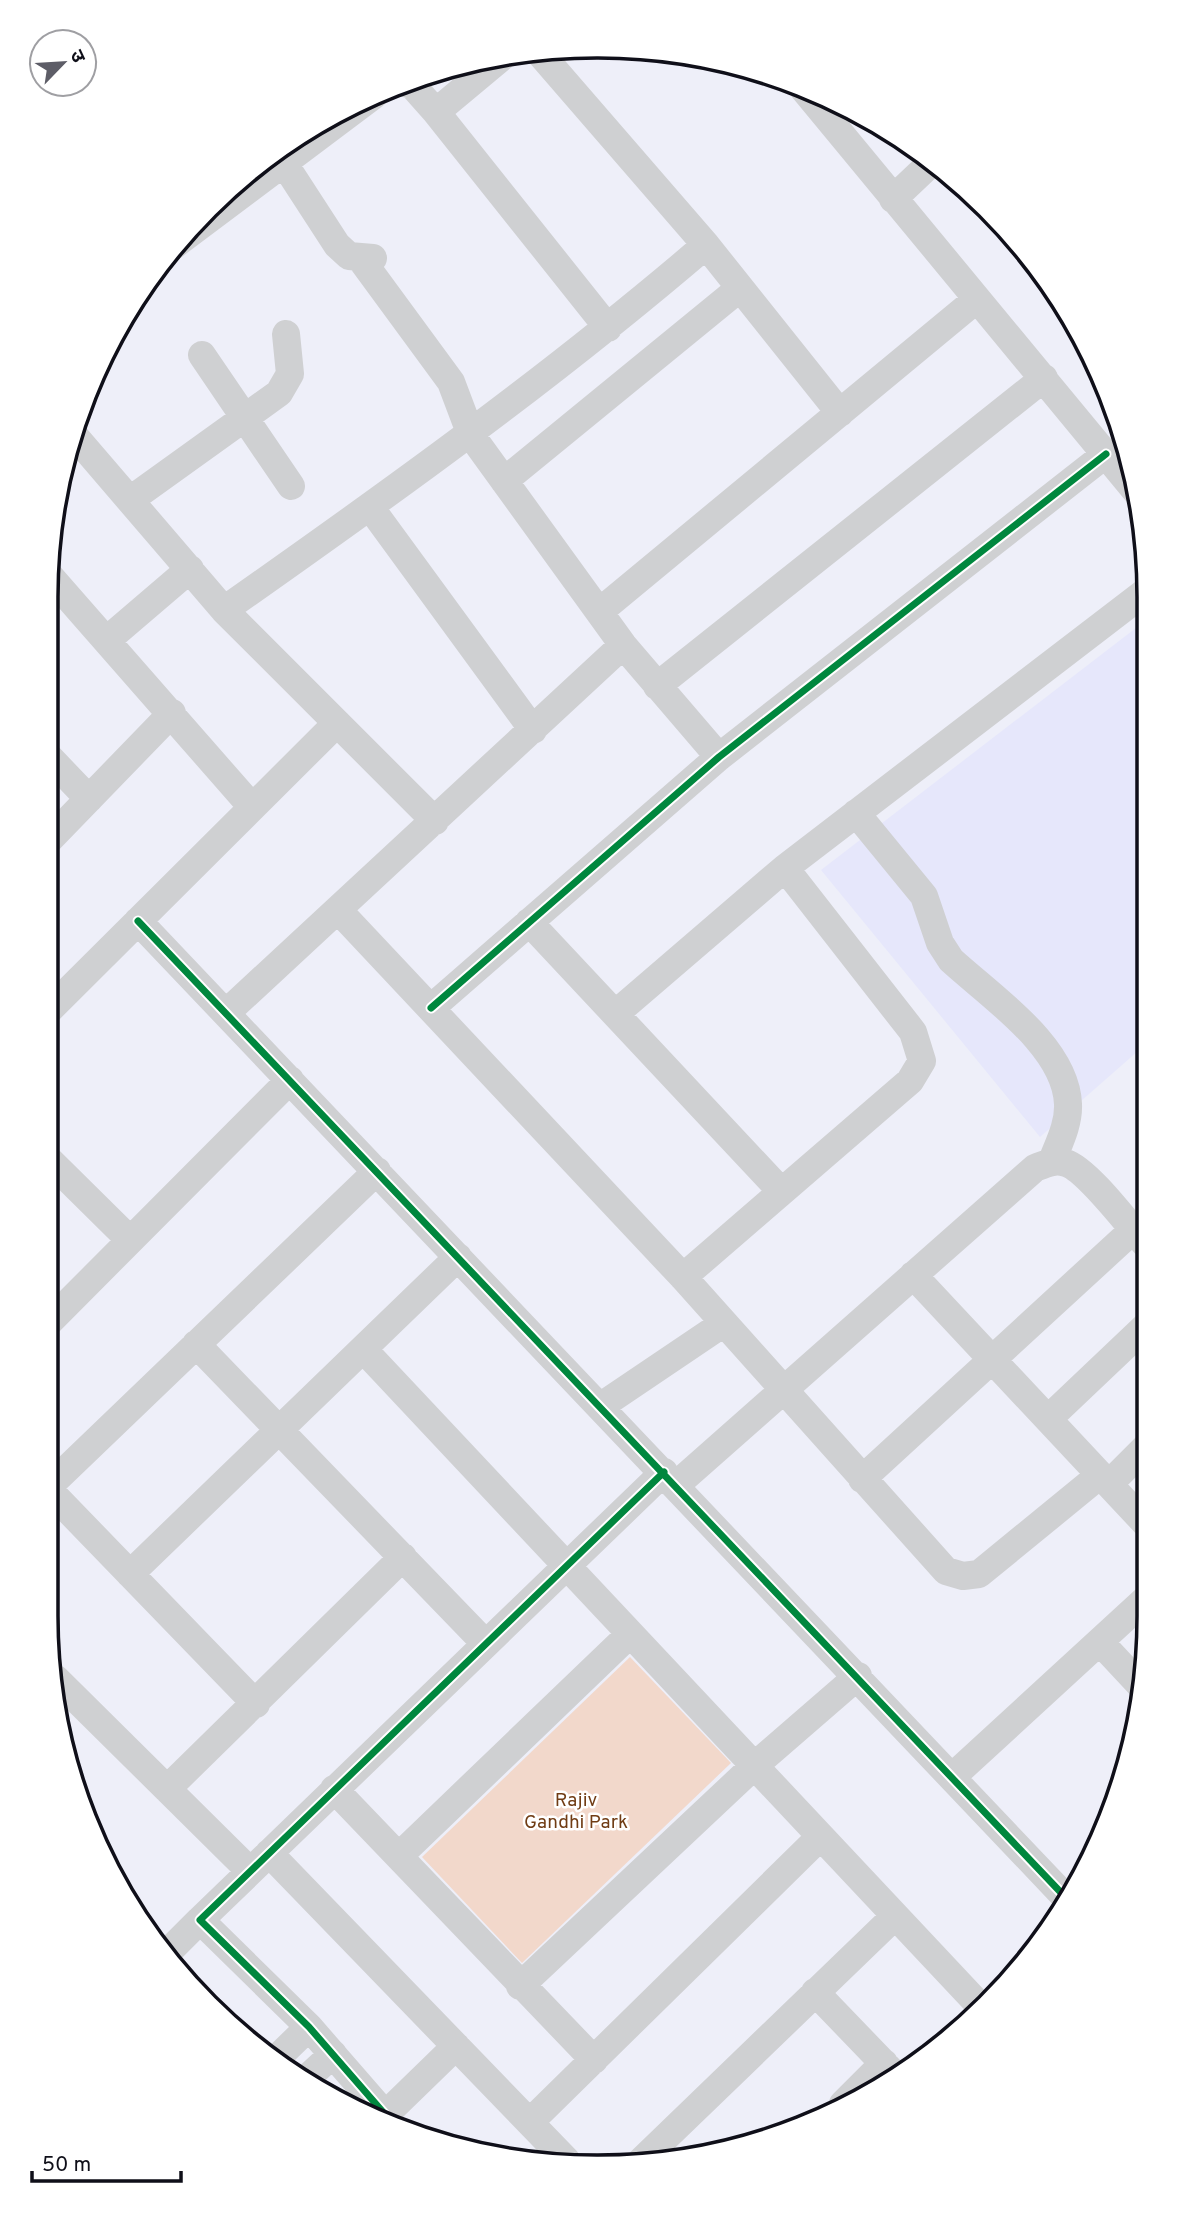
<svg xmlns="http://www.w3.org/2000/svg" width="1195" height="2213" viewBox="0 0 1195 2213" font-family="Overpass,'Noto Sans Devanagari',sans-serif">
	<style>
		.built { fill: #e6e7fb }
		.green { fill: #f2d8cb }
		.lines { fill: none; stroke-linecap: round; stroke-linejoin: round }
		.minor { stroke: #cfd0d2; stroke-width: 28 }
		.cycleway-casing { stroke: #fff; stroke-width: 11 }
		.cycleway { stroke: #00873e; stroke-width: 7 }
		.labels { text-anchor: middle; stroke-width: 5; stroke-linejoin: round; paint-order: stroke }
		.park-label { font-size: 19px; fill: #703c14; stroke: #fff }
		.rim { fill: none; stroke: #0f0f19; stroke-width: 3.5 }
	</style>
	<rect width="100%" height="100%" fill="#eeeff9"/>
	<path class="built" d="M1145,621l1,423 -106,93 -219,-267z"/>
	<path class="green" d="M630,1657l101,106 -209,200 -100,-106z"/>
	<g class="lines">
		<path class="minor" d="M538,51l168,194 134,168
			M404,83l8,2 24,27 172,216
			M802,87l333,403
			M436,112l67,-56
			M276,151l61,94 12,11 24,2
			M893,199l39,-37
			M173,246l201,-151
			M360,258l91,124 20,53 152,210 96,112
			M202,355l89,131
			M73,434l151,176 211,211
			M504,481l236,-193
			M130,500l149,-107 11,-19 -4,-40
			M370,507l163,223
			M47,573l205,234
			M224,610c165,-116 328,-233 482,-365
			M599,612l378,-313
			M107,640l83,-71
			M657,686l387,-308
			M46,754l43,45
			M856,813l68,83 16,47 11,17c39,36 115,86 117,144 1,20 -9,39 -16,57
			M46,843l126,-130
			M339,911l344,366 263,294 17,5 16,-2 121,-99
			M138,921l930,979
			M529,922l252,269
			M431,1008l288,-251 387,-303
			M46,1013l291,-290
			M226,1013l397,-368
			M615,1014l170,-146 360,-276
			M46,1157l84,83
			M913,1275l235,251
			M683,1277l227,-196 12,-20 -9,-29 -128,-164
			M46,1325l244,-245
			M196,1344l289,299
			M363,1349l618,658
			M601,1406l123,-83
			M1048,1419l99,-94
			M862,1479l271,-249
			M1109,1484l39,-39
			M676,1485l359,-317c10,-4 20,-9 31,-5 22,7 64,64 81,83
			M46,1487l210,217
			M47,1488l330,-317
			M130,1574l328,-317
			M1100,1642l42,45
			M56,1679l194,192
			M952,1777l196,-180
			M167,1789l236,-232
			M334,1789l260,271
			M269,1853l297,307
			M399,1856l230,-221
			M164,1956l36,-36
			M520,1986l233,-219 105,-91
			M815,1992l78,81
			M275,2060l34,-33
			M304,2081l29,-27
			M843,2104l41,-41
			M385,2115l71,-69
			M389,2119l-80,-92 -109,-107 464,-448
			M530,2122l290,-285
			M636,2166l259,-250"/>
		<g class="cycleway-casing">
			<path id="cycleway" d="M138,921l930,979
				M431,1008l288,-251 387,-303
				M389,2119l-80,-92 -109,-107 464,-448"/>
		</g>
		<use href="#cycleway" class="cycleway"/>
	</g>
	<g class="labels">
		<g class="park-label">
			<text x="576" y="1806">Rajiv<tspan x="576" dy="22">Gandhi Park</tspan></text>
		</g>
	</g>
	<path d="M0 0H1195V2213H0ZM597 58H598A539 539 0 0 1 1137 597V1616A539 539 0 0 1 598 2155H597A539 539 0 0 1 58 1616V597A539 539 0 0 1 597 58Z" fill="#fff" fill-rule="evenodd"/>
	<path class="rim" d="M597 58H598A539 539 0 0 1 1137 597V1616A539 539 0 0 1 598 2155H597A539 539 0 0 1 58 1616V597A539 539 0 0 1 597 58Z"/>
	<g transform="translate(63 63) rotate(65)"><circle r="33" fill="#ffffff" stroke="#9f9fa3" stroke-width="2"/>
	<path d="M0-5L12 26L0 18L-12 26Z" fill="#5d5d67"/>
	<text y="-10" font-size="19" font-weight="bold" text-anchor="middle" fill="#0f0f19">उ</text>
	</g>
	<path d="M32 2171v10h149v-10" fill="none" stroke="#0f0f19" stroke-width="3.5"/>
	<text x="42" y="2171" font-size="21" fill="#0f0f19" stroke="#ffffff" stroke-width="5" paint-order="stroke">50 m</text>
</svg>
